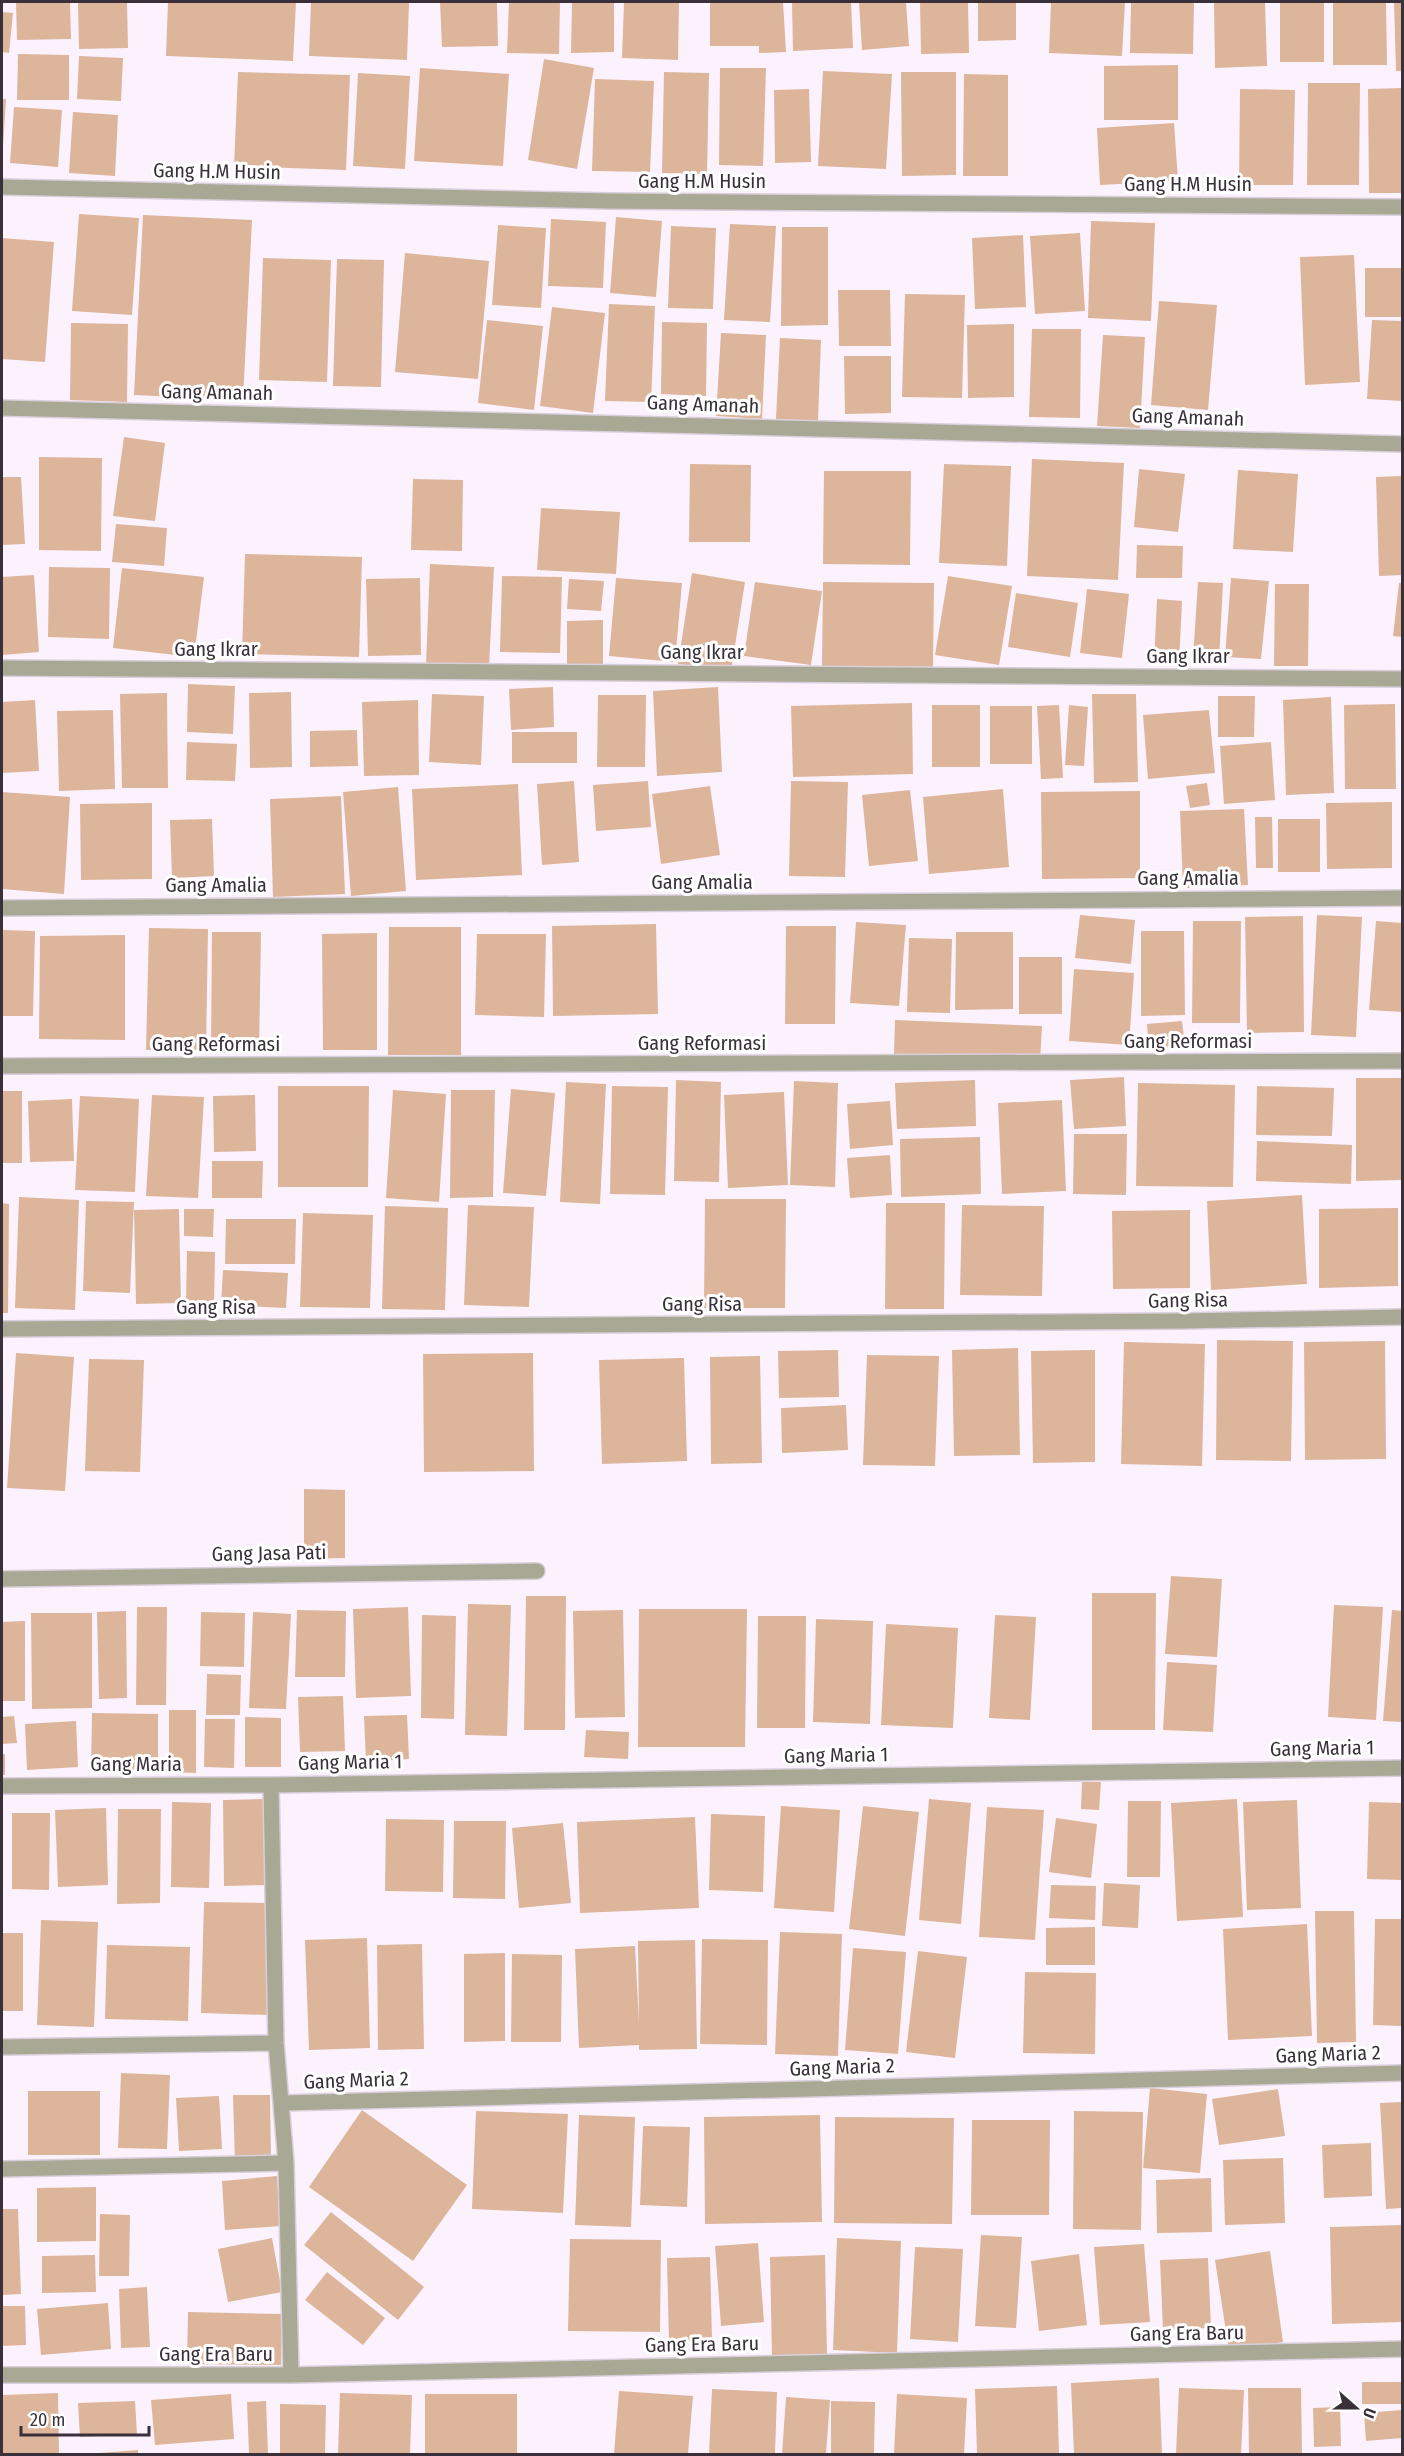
<svg xmlns="http://www.w3.org/2000/svg" width="1404" height="2456" viewBox="0 0 1404 2456" font-family="'Fira Sans Condensed',sans-serif">
	<style>
		.building { fill: #ddb59b }
		.lines { fill: none; stroke-linecap: round; stroke-linejoin: round }
		.street-casing { stroke: #d9cfdb; stroke-width: 18 }
		.street { stroke: #a9a895; stroke-width: 15 }
		.labels { text-anchor: middle; stroke-width: 6; stroke-linejoin: round; paint-order: stroke }
		.street-label { font-size: 20px; fill: #39303a; stroke: #fff }
	</style>
	<rect width="100%" height="100%" fill="#fcf2fe"/>
	<path class="building" d="M16,2h54l1,37 -54,1z
		M78,2h49l1,46 -49,1z
		M168,2h128l-3,59 -127,-5z
		M311,2h98l-2,58 -98,-4z
		M440,2h57l1,44 -56,1z
		M509,2h51l-1,52 -52,-1z
		M572,2h42v50l-43,1z
		M624,2h55l-1,58 -56,-2z
		M710,2h73l3,50 -27,1v-7h-49z
		M792,2h59l2,46 -60,3z
		M859,2h47l3,44 -47,4z
		M920,2h48l1,51 -48,1z
		M978,2h38v38l-38,1z
		M1051,2h74l-3,54 -73,-3z
		M1131,2h63l-1,52 -63,-1z
		M1214,2h51l2,64 -52,2z
		M1280,2h44v60h-44z
		M1333,2h53l1,63h-54z
		M1394,2h8v69h-6z
		M2,12l11,1 -4,40 -7,-1z
		M18,54l51,1v45h-52z
		M79,56l44,2 -2,43 -44,-2z
		M544,59l50,9 -17,101 -49,-9z
		M1178,65v55h-74v-54z
		M420,68l89,6 -6,92 -89,-5z
		M720,68h46l-3,98 -44,-1z
		M823,71l69,3 -6,95 -68,-3z
		M238,72l112,3 -4,95 -112,-4z
		M664,72l45,1 -2,101 -45,-1z
		M901,72h55v103l-54,1z
		M358,73l52,3 -5,93 -52,-3z
		M964,74l44,1v101h-45z
		M595,79l59,2 -4,91 -58,-1z
		M1308,83h52l-1,102h-52z
		M1402,88v105h-33l-1,-104z
		M809,89l2,73 -36,1 -1,-73z
		M1240,89l55,1 -2,95h-54z
		M2,99h4l-3,47 -1,-1z
		M14,107l48,3 -4,57 -48,-4z
		M73,112l45,3 -3,61 -46,-3z
		M1174,123l4,58 -78,4 -3,-57z
		M79,214l60,4 -7,97 -60,-4z
		M143,215l109,5 -9,180 -109,-5z
		M616,217l46,4 -6,76 -46,-4z
		M551,219l55,3 -3,66 -55,-2z
		M1091,221l64,2 -4,98 -63,-3z
		M730,224l46,2 -6,96 -46,-2z
		M498,225l48,3 -5,80 -49,-3z
		M671,226l45,2 -3,81 -45,-1z
		M782,227h46v98l-47,1z
		M1080,233l5,78 -50,3 -5,-78z
		M1023,235l3,72 -51,2 -3,-71z
		M2,238l52,4 -9,120 -43,-3z
		M405,253l84,8 -11,118 -83,-7z
		M1354,255l6,127 -55,3 -5,-128z
		M263,258l68,2 -4,122 -68,-2z
		M337,259l47,1 -3,127 -48,-1z
		M1365,268h37v49h-37z
		M838,290h52l1,56h-52z
		M905,294l60,1 -3,103 -60,-1z
		M1159,301l58,4 -9,105 -57,-5z
		M609,304l46,2 -4,96 -46,-1z
		M552,307l53,6 -12,100 -53,-7z
		M487,320l56,6 -9,84 -56,-7z
		M1372,320l30,1v80l-35,-2z
		M662,322l45,1 -1,73 -45,-2z
		M71,323l57,1 -1,78 -57,-2z
		M1014,324v73l-46,1 -1,-73z
		M1032,329h49l-1,89 -51,-1z
		M721,333l45,2 -4,84 -46,-3z
		M1103,335l42,2 -5,91 -43,-2z
		M780,338l41,2 -3,81 -42,-2z
		M844,356h47v57l-46,1z
		M124,437l41,6 -10,78 -42,-5z
		M39,457l63,1 -1,93 -62,-1z
		M1032,459l92,4 -6,117 -91,-4z
		M690,464l61,1 -1,77h-61z
		M944,464l67,2 -4,100 -68,-3z
		M1139,469l46,5 -7,58 -44,-5z
		M1238,470l60,4 -5,78 -60,-3z
		M824,471h87l-1,94 -87,-1z
		M1402,476v99l-23,1 -3,-99z
		M2,477h19l4,67 -23,1z
		M413,479l50,1 -1,71 -51,-1z
		M541,508l79,4 -4,62 -79,-4z
		M116,524l51,4 -3,38 -52,-4z
		M1137,545l46,1 -1,32h-46z
		M245,554l117,3 -3,100 -117,-3z
		M430,564l64,3 -5,100 -63,-3z
		M49,567l61,1 -1,71 -61,-2z
		M122,568l82,9 -10,80 -81,-9z
		M692,573l53,9 -14,89 -53,-7z
		M34,575l5,77 -37,3v-78z
		M502,576l60,1 -2,76 -60,-1z
		M948,576l64,10 -13,79 -64,-10z
		M420,578l1,77 -53,1 -2,-77z
		M616,578l66,5 -7,79 -66,-6z
		M1231,578l38,3 -8,78 -36,-2z
		M569,579l35,2 -3,30 -34,-2z
		M755,582l67,9 -11,74 -67,-9z
		M823,582l111,1 -1,84 -111,-1z
		M1198,582l25,1 -4,77 -26,-2z
		M1399,583h3v54l-9,-1z
		M1275,584h34l-1,82h-34z
		M1087,589l42,5 -7,64 -42,-5z
		M1016,593l62,10 -8,54 -62,-10z
		M1157,599l25,2 -3,63 -25,-1z
		M603,620v49h-36v-48z
		M188,684l47,2 -2,48 -46,-2z
		M553,687l1,40 -43,3 -2,-41z
		M718,687l4,85 -65,4 -4,-85z
		M291,692l1,75 -42,1 -1,-75z
		M167,693l1,95h-46l-2,-94z
		M432,694l52,2 -3,69 -52,-3z
		M1092,694h44l2,88 -44,1z
		M598,695h48l-1,72h-48z
		M1218,696h37l-1,41h-36z
		M1331,697l3,96 -48,2 -3,-95z
		M35,700l4,71 -37,2v-71z
		M418,700l1,75 -55,1 -2,-74z
		M912,703l1,71 -120,3 -2,-71z
		M1395,704l1,85h-51l-1,-84z
		M932,705h48v62h-48z
		M1059,705l4,73 -22,1 -4,-73z
		M1069,705l19,2 -4,59 -19,-1z
		M990,706h42v58h-42z
		M113,710l2,79 -56,2 -2,-80z
		M1209,710l6,63 -67,6 -5,-64z
		M357,730l1,36 -48,1v-36z
		M512,732h65v31h-65z
		M187,742l50,2 -2,37 -49,-1z
		M1271,742l4,58 -51,4 -4,-58z
		M574,781l5,81 -37,3 -5,-81z
		M648,781l3,46 -55,4 -3,-46z
		M791,781l57,1 -3,95 -56,-1z
		M1207,783l3,22 -20,3 -4,-22z
		M518,784l4,91 -106,5 -4,-91z
		M710,786l10,69 -59,9 -9,-70z
		M398,787l8,104 -55,5 -8,-104z
		M1003,789l6,78 -80,7 -6,-77z
		M910,790l8,71 -49,5 -7,-71z
		M1140,791v87l-98,1 -1,-87z
		M2,792l68,5 -6,97 -62,-5z
		M341,796l4,98 -72,3 -3,-98z
		M1392,802v66l-65,1 -1,-66z
		M152,803v76l-71,1 -1,-76z
		M1244,809l4,76 -65,3 -3,-77z
		M1255,817h17l1,51h-17z
		M212,819l2,57 -42,2 -2,-58z
		M1278,819h42v53h-42z
		M1080,915l55,5 -4,44 -56,-6z
		M1317,915l45,2 -6,120 -45,-2z
		M1303,916l1,116 -57,1 -2,-116z
		M1193,921h48l-1,102h-48z
		M1376,921l26,2v89l-33,-2z
		M856,922l50,3 -7,81 -49,-3z
		M656,924l2,90 -105,2 -1,-90z
		M786,926h50l-1,98h-50z
		M389,927h72v128h-73z
		M149,928l59,1 -2,121h-60z
		M2,930l33,1 -2,85h-31z
		M1141,931h43l1,84 -44,1z
		M212,932h49l-2,121h-48z
		M956,932h57v77l-58,1z
		M377,933v117h-54l-1,-116z
		M477,934h69l-2,83 -69,-2z
		M125,935v105l-86,-1 1,-103z
		M909,938l43,1 -2,74 -43,-1z
		M1019,957h43v57h-43z
		M1074,969l60,4 -5,72 -60,-4z
		M895,1020l147,6 -2,36 -146,-7z
		M1182,1021l3,24 -36,3 -2,-24z
		M1124,1077l2,49 -52,3 -4,-49z
		M1356,1078h46v102l-46,1z
		M676,1080l45,2 -2,100 -45,-1z
		M975,1080l1,46 -79,3 -2,-46z
		M794,1081l44,2 -3,104 -45,-2z
		M566,1082l40,2 -6,120 -40,-2z
		M1138,1083l97,2 -2,102 -97,-1z
		M278,1086h91l-1,101h-90z
		M612,1086l56,1 -3,108 -55,-1z
		M1257,1086l77,2 -2,48 -76,-1z
		M511,1089l44,4 -9,103 -43,-3z
		M393,1090l53,4 -7,108 -53,-4z
		M451,1090h44l-2,107 -43,1z
		M2,1091h20v72h-20z
		M784,1092l4,93 -60,3 -4,-93z
		M152,1095l52,2 -6,101 -52,-2z
		M255,1095l1,56 -42,1 -1,-56z
		M80,1096l59,3 -4,93 -60,-2z
		M72,1099l2,62 -44,1 -2,-61z
		M1062,1100l4,91 -64,3 -4,-91z
		M890,1101l3,44 -43,4 -3,-45z
		M1074,1134h53l-1,61 -53,-1z
		M980,1137l1,57 -80,3 -1,-58z
		M1257,1141l95,4 -1,39 -95,-3z
		M890,1155l2,40 -42,3 -3,-40z
		M212,1161h51l-1,37h-50z
		M1302,1195l5,89 -96,6 -4,-89z
		M19,1197l60,3 -4,110 -60,-2z
		M705,1199h81l-1,109h-81z
		M86,1201l48,1 -4,91 -47,-2z
		M2,1203l7,1 -1,109h-6z
		M886,1203h59l-1,106h-59z
		M468,1205l66,2 -5,100 -65,-2z
		M962,1205l82,1 -2,90 -82,-1z
		M385,1206l63,2 -3,102 -63,-1z
		M1398,1208v78l-79,2v-79z
		M179,1209l2,94 -45,1 -2,-94z
		M184,1209h30l-1,28 -29,-1z
		M1190,1210v78l-77,1 -1,-78z
		M303,1213l70,2 -3,93 -70,-1z
		M226,1219h70l-1,45h-70z
		M187,1251l28,1 -1,55 -28,-1z
		M223,1270l65,3 -2,35 -65,-3z
		M1217,1340l76,1 -2,120 -75,-1z
		M1385,1341l1,118 -81,1 -1,-118z
		M1124,1342l81,2 -3,122 -81,-2z
		M1018,1348l2,107 -66,1 -2,-106z
		M838,1350l1,47 -60,1 -1,-47z
		M1095,1350v112l-62,1 -2,-112z
		M16,1353l58,4 -9,134 -58,-3z
		M533,1353l1,118 -110,1 -1,-118z
		M867,1355l72,1 -4,110 -72,-1z
		M760,1356l2,107 -51,1 -1,-107z
		M684,1358l3,103 -85,3 -3,-104z
		M89,1359l55,1 -4,112 -55,-1z
		M846,1405l2,45 -66,3 -1,-45z
		M304,1489l41,1v68l-41,1z
		M1171,1576l51,3 -5,78 -52,-3z
		M1092,1593h64l-1,137h-63z
		M526,1596h40l-1,134h-41z
		M468,1604l43,1 -4,131 -42,-1z
		M1334,1605l49,2 -7,113 -48,-3z
		M137,1607h30l-1,98h-30z
		M408,1607l3,89 -55,2 -3,-89z
		M639,1609h108l-2,138h-107z
		M297,1610l49,1 -1,66h-50z
		M623,1610l2,107 -50,1 -2,-107z
		M1392,1610l10,1v111l-19,-1z
		M126,1611l1,87 -28,1 -2,-87z
		M201,1612l44,1 -1,54 -44,-1z
		M253,1612l38,2 -5,95 -37,-1z
		M31,1613h61v95l-60,1z
		M422,1615l34,1 -2,103 -33,-1z
		M995,1615l41,2 -6,103 -41,-2z
		M758,1616h48l-1,112h-48z
		M816,1619l57,2 -3,103 -57,-2z
		M25,1621v80h-23v-79z
		M886,1624l72,4 -5,100 -72,-3z
		M1167,1662l50,3 -4,67 -50,-2z
		M207,1674l34,1 -1,40h-34z
		M343,1696l2,55 -45,1 -2,-55z
		M169,1710h27v63l-27,-1z
		M92,1713l66,1v56h-67z
		M407,1715l2,44 -43,3 -2,-46z
		M14,1716l3,27 -15,1v-27z
		M245,1717l36,1v49h-36z
		M205,1719h30l-1,49 -30,-1z
		M76,1721l2,46 -51,3 -2,-46z
		M586,1730l43,2 -1,27 -44,-2z
		M2,1754h3v21h-3z
		M1082,1782h19l-2,28 -18,-1z
		M264,1799l2,86 -42,1 -1,-86z
		M929,1799l42,4 -10,121 -42,-4z
		M1237,1799l6,118 -66,4 -6,-118z
		M1297,1800l4,108 -54,2 -4,-108z
		M1128,1801h33l-1,76h-33z
		M172,1802l39,1 -2,85 -38,-1z
		M1369,1802l33,1v77l-35,-1z
		M781,1806l59,4 -6,102 -60,-4z
		M863,1806l56,6 -14,124 -56,-7z
		M987,1807l57,3 -9,130 -56,-3z
		M106,1808l2,77 -50,2 -3,-77z
		M118,1809h43l-1,94 -43,1z
		M12,1813h38l-1,77 -37,-1z
		M711,1814l54,2 -2,76 -54,-2z
		M695,1817l4,91 -119,5 -3,-91z
		M1056,1818l41,6 -6,54 -42,-6z
		M386,1819l58,1 -1,72 -58,-1z
		M454,1821h52l-1,78 -52,-1z
		M563,1823l8,80 -52,5 -7,-80z
		M1104,1883l36,2 -2,43 -36,-2z
		M1051,1885l45,1 -1,34 -46,-2z
		M204,1902l66,1 -3,112 -66,-2z
		M1315,1911h39l2,131 -39,1z
		M1375,1919h27v107l-29,-1z
		M41,1920l57,2 -4,105 -57,-2z
		M1307,1924l5,112 -84,4 -5,-111z
		M1095,1927v38h-49v-37z
		M780,1932l62,2 -4,122 -63,-2z
		M2,1933h21v78h-21z
		M367,1938l3,110 -61,2 -4,-110z
		M702,1939l66,1 -1,105 -67,-1z
		M695,1940l2,109 -58,1v-5l-60,3 -4,-99 60,-3 4,77 -1,-82z
		M422,1944l2,105 -46,1 -1,-105z
		M107,1945l83,2 -2,74 -83,-2z
		M853,1948l53,4 -8,102 -53,-4z
		M918,1951l49,6 -12,101 -49,-6z
		M505,1953v88l-41,1v-88z
		M512,1954l50,1 -1,87h-50z
		M1025,1972l71,1 -1,81 -72,-1z
		M121,2073l49,2 -3,74 -49,-1z
		M1150,2088l57,6 -7,79 -57,-5z
		M1278,2089l7,47 -66,9 -7,-46z
		M28,2091h72v64h-72z
		M233,2095h37l1,67 -36,2z
		M219,2096l3,53 -43,2 -3,-53z
		M1402,2102v106l-16,1 -6,-106z
		M362,2110l105,75 -54,76 -104,-74z
		M476,2111l92,3 -5,99 -91,-4z
		M1074,2111l69,1 -2,118 -68,-1z
		M579,2115l56,2 -4,110 -56,-2z
		M820,2115l2,107 -117,2 -1,-107z
		M835,2117l119,1 -2,106 -118,-1z
		M972,2120h78l-1,95h-78z
		M643,2126l47,1 -3,80 -47,-2z
		M1371,2143l1,53 -48,2 -2,-53z
		M1283,2158l2,65 -60,2 -2,-65z
		M277,2176l4,50 -56,4 -3,-49z
		M1211,2178l1,54 -55,1 -1,-53z
		M96,2187v54l-59,1v-54z
		M2,2209h16l3,85 -19,1z
		M331,2212l93,75 -26,33 -94,-75z
		M100,2214l30,1 -1,61h-30z
		M1402,2225v97l-70,2 -2,-97z
		M981,2235l41,2 -6,91 -41,-2z
		M272,2238l10,54 -54,10 -10,-53z
		M837,2238l64,3 -4,112 -64,-3z
		M570,2239l91,1 -1,92 -92,-1z
		M758,2243l6,79 -43,4 -6,-80z
		M1144,2244l6,78 -50,3 -6,-78z
		M915,2247l48,2 -5,93 -48,-3z
		M1270,2251l13,91 -54,9 -14,-91z
		M1079,2254l8,71 -48,6 -8,-70z
		M95,2255l1,37 -54,1v-37z
		M825,2255l2,102 -55,1 -2,-101z
		M710,2257l2,84 -43,1 -2,-84z
		M1208,2258l3,70 -48,2 -3,-70z
		M327,2272l58,46 -22,27 -58,-45z
		M147,2287l3,60 -29,1 -2,-59z
		M108,2303l3,46 -70,6 -4,-46z
		M2,2306h23l1,39 -24,1z
		M188,2312l94,2 -1,51 -94,-1z
		M1159,2378l3,76h-88l-3,-71z
		M1362,2382h40v22h-40z
		M1057,2386l2,68h-82l-2,-65z
		M1179,2388l65,2 -3,64h-65z
		M1248,2388h53l1,66h-53z
		M712,2389l65,3 -2,62h-66z
		M619,2391l74,5 -5,58h-74z
		M58,2393l1,61h-57v-59z
		M340,2393l72,2 -2,59h-72z
		M231,2394l3,45 -79,6 -4,-45z
		M425,2394h92v60h-92z
		M897,2394l70,4 -3,56h-70z
		M786,2397l44,3 -4,54h-44z
		M135,2401l2,33 -57,3 -2,-34z
		M266,2401l2,53h-19l-2,-52z
		M831,2401l44,1 -1,52h-43z
		M280,2404l46,1 -1,49h-45z
		M1340,2407l1,39 -27,1 -1,-39z
		M1402,2410v28l-36,3 -2,-28z
		M138,2450v4h-39v-1z"/>
	<g class="lines">
		<g class="street-casing">
			<path id="street" d="M2,187l606,14 794,6
				M2,408l1400,36
				M2,668l1400,11
				M2,908l1400,-10
				M2,1066l1400,-5
				M2,1329l1180,-8 220,-4
				M2,1579l535,-8
				M271,1785l5,258 10,120 5,212
				M2,1786l269,-1 1131,-17
				M2,2047l274,-4
				M283,2103l1119,-30
				M2,2169l284,-6
				M2,2375h289l1111,-26"/>
		</g>
		<use href="#street" class="street"/>
	</g>
	<g class="labels">
		<g class="street-label">
			<text transform="translate(217 171) rotate(1)" y="7">Gang H.M Husin</text>
			<text x="702" y="188">Gang H.M Husin</text>
			<text x="1188" y="191">Gang H.M Husin</text>
			<text transform="translate(217 392) rotate(1)" y="7">Gang Amanah</text>
			<text transform="translate(703 404) rotate(2)" y="7">Gang Amanah</text>
			<text transform="translate(1188 417) rotate(2)" y="7">Gang Amanah</text>
			<text x="216" y="656">Gang Ikrar</text>
			<text x="702" y="659">Gang Ikrar</text>
			<text x="1188" y="663">Gang Ikrar</text>
			<text x="1188" y="885">Gang Amalia</text>
			<text x="702" y="889">Gang Amalia</text>
			<text x="216" y="892">Gang Amalia</text>
			<text x="1188" y="1048">Gang Reformasi</text>
			<text x="702" y="1050">Gang Reformasi</text>
			<text x="216" y="1051">Gang Reformasi</text>
			<text transform="translate(1188 1300) rotate(-1)" y="7">Gang Risa</text>
			<text x="702" y="1311">Gang Risa</text>
			<text x="216" y="1314">Gang Risa</text>
			<text transform="translate(269 1553) rotate(-1)" y="7">Gang Jasa Pati</text>
			<text transform="translate(1322 1748) rotate(-1)" y="7">Gang Maria 1</text>
			<text transform="translate(836 1755) rotate(-1)" y="7">Gang Maria 1</text>
			<text transform="translate(350 1762) rotate(-1)" y="7">Gang Maria 1</text>
			<text x="136" y="1771">Gang Maria</text>
			<text transform="translate(1328 2054) rotate(-2)" y="7">Gang Maria 2</text>
			<text transform="translate(842 2067) rotate(-2)" y="7">Gang Maria 2</text>
			<text transform="translate(356 2080) rotate(-2)" y="7">Gang Maria 2</text>
			<text transform="translate(1187 2333) rotate(-1)" y="7">Gang Era Baru</text>
			<text transform="translate(702 2344) rotate(-1)" y="7">Gang Era Baru</text>
			<text x="216" y="2361">Gang Era Baru</text>
		</g>
	</g>
	<rect width="1404" height="2456" fill="none" stroke="#39303a" stroke-width="6"/>
	<g transform="translate(1356 2408) rotate(111)" stroke="#ffffff" stroke-width="4.5" paint-order="stroke">
	<path d="M0-4.5L10 22L0 15L-10 22Z" fill="#39303a"/>
	<text y="-9" font-size="16" font-weight="bold" text-anchor="middle" fill="#39303a">U</text>
	</g>
	<path d="M21 2426v9h128v-9" fill="none" stroke="#39303a" stroke-width="3"/>
	<text x="30" y="2426" font-size="18" fill="#39303a" stroke="#ffffff" stroke-width="4.5" paint-order="stroke">20 m</text>
</svg>
